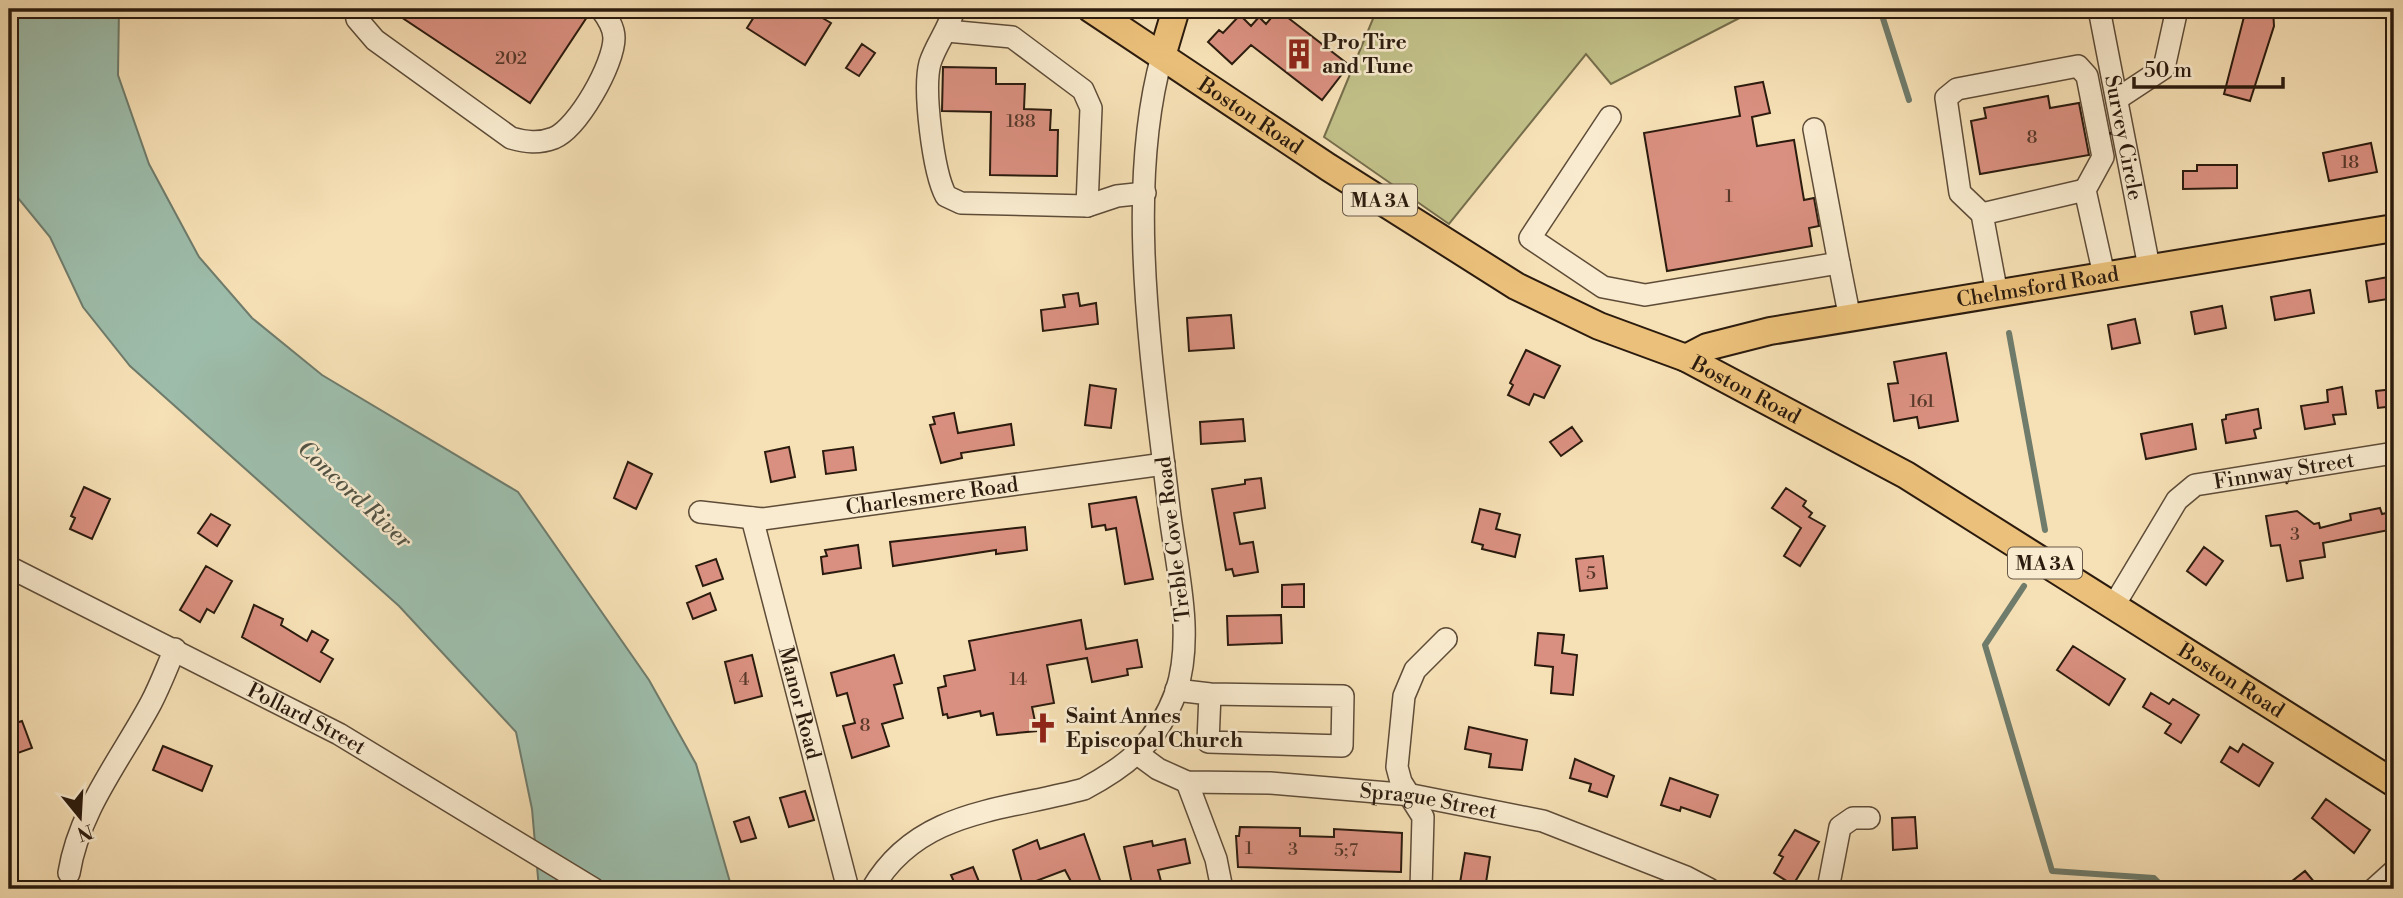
<svg xmlns="http://www.w3.org/2000/svg" width="2403" height="898" viewBox="0 0 2403 898" font-family="'Libre Bodoni',serif">
	<style>
		.green { fill: #c2c189; stroke: #766e4c; stroke-width: 2 }
		.water { fill: #9dbdab; stroke: #6f7c6c; stroke-width: 2 }
		.lines { fill: none; stroke-linecap: round; stroke-linejoin: round }
		.stream { stroke: #6f7c6c; stroke-width: 6 }
		.building { fill: #da9080; stroke: #2b1b0e; stroke-width: 2 }
		.minor-casing { stroke: #5e4c38; stroke-width: 24 }
		.major-casing { stroke: #2b1b0e; stroke-width: 30 }
		.minor { stroke: #f9ebcf; stroke-width: 21 }
		.major { stroke: #ebc07a; stroke-width: 26 }
		.labels { text-anchor: middle; stroke-width: 5; stroke-linejoin: round; paint-order: stroke }
		.number-label { font-size: 18px; fill: #57382a }
		.shield { fill: #f9ebcf; stroke: #695948; stroke-width: 2 }
		.shield-label { font-size: 19px; font-weight: bold; fill: #2b1b0e }
		.poi-label { font-size: 21px; font-weight: bold; fill: #2b1b0e; stroke: #f9ebcf; text-anchor: start }
		.street-label { font-size: 21px; fill: #2b1b0e; stroke: #f9ebcf }
		.water-label { font-size: 23px; font-style: italic; fill: #535445; stroke: #f9ebcf }
	</style>
	<rect width="100%" height="100%" fill="#f6e0b5"/>
	<filter id="stains"><feTurbulence type="fractalNoise" baseFrequency=".00286" numOctaves="4"/><feColorMatrix values="0 0 0 0 .2 0 0 0 0 .09 0 0 0 0 .02 0 0 0 .5 -.17"/></filter>
	<radialGradient id="worn" r=".72"><stop offset=".6" stop-color="#630" stop-opacity="0"/><stop offset="1" stop-color="#630" stop-opacity=".3"/></radialGradient>
	<path class="green" d="M1377,9h380l-146,75 -25,-30 -137,170 -125,-87z"/>
	<path class="water" d="M9,9h110l-1,66 31,89 50,93 53,61 70,57 196,117 131,188 47,84 36,125h-193l-7,-80 -16,-77 -117,-126 -269,-240 -47,-59 -33,-70 -32,-39 -9,-20z"/>
	<g class="lines">
		<path class="stream" d="M1880,9l29,91
			M2009,333l36,197
			M2024,586l-39,59 67,226 102,7 11,11"/>
	</g>
	<path class="building" d="M389,9h199l1,5 -59,89z
		M759,9h48l24,14 -26,42 -58,-37z
		M2246,9h27l1,17 -24,75 -26,-7z
		M1278,10l71,55 -27,35 -71,-55 -19,19 -24,-22 11,-12 4,3 17,-18 11,11 8,-9 7,7z
		M862,44l13,9 -16,23 -13,-8z
		M943,67l53,1v16h29l-1,25 27,1 -1,20h8l-1,46 -67,-1 1,-63 -49,-1z
		M1763,82l7,31 -18,4 5,29 37,-6 10,60 10,-2 5,28 -10,2 3,18 -145,25 -23,-138 96,-17 -5,-29z
		M2048,96l2,12 29,-5 10,52 -109,19 -9,-53 15,-3 -2,-10z
		M2371,143l6,29 -48,9 -6,-28z
		M2197,165h40v23l-54,1v-18h14z
		M2394,276v22l-25,4 -3,-21z
		M2310,290l4,23 -39,7 -4,-23z
		M1078,293l2,13 16,-3 2,21 -55,7 -2,-21 24,-3 -2,-12z
		M2222,306l4,22 -31,6 -4,-22z
		M1231,315l3,33 -45,3 -2,-33z
		M2135,319l5,24 -28,6 -4,-24z
		M1526,350l34,16 -16,32 -10,-4 -5,11 -21,-10 5,-10 -3,-2z
		M1946,353l12,68 -39,7 -2,-11 -23,4 -6,-37 10,-1 -4,-21z
		M1090,385l26,4 -5,39 -26,-3z
		M2342,387l4,27 -13,1 2,9 -30,5 -4,-23 27,-4 -1,-12z
		M2394,389v17l-16,2 -2,-17z
		M2258,409l3,19 -7,2 2,8 -30,5 -4,-23 4,-1v-4z
		M954,413l4,20 53,-9 3,21 -53,8 1,5 -21,5 -11,-38 5,-1 -2,-7z
		M1243,419l2,22 -44,3 -1,-22z
		M2192,424l4,25 -50,10 -5,-25z
		M1572,427l10,14 -21,15 -11,-14z
		M789,447l6,30 -24,5 -6,-30z
		M853,447l3,23 -30,4 -3,-23z
		M628,462l24,12 -16,35 -22,-11z
		M1261,478l4,30 -31,5 6,31 13,-2 5,30 -24,4 -2,-7 -6,1 -14,-81 33,-5v-4z
		M84,487l26,12 -18,40 -22,-10 5,-11 -4,-2z
		M1786,488l20,13 -3,5 9,7 -3,4 16,9 -25,40 -16,-10 17,-28 -29,-20z
		M1136,497l17,82 -28,5 -9,-56 -10,2 -1,-5 -13,2 -3,-23z
		M2380,508l2,6 9,-2 3,17 -71,14 2,14 -25,4 3,17 -16,3 -7,-36 -9,1 -5,-30 31,-5 17,13 5,-1 1,5 31,-8 -1,-6z
		M1480,509l20,5 -4,15 24,6 -5,22 -33,-8 1,-4 -11,-3z
		M211,514l19,11 -13,21 -19,-13z
		M1025,527l2,23 -31,4v-4l-103,16 -3,-24z
		M858,545l3,23 -38,6 -2,-17 6,-1 -2,-6z
		M2204,547l19,14 -17,24 -19,-14z
		M1603,556l4,32 -27,3 -4,-32z
		M716,559l7,20 -20,7 -7,-20z
		M206,566l26,15 -18,32 -7,-4 -7,13 -20,-12z
		M1304,584v23h-22v-22z
		M710,593l6,17 -23,9 -6,-16z
		M254,605l29,14 -2,6 26,16 5,-10 16,9 -7,12 12,7 -13,23 -78,-45z
		M1281,615l1,28 -54,2 -1,-29z
		M1081,620l5,29 51,-9 5,27 -15,2 1,6 -36,7 -5,-24 -40,7 7,38 -22,4 5,24 -40,4 -4,-22 -12,3 -1,-5 -32,7 -1,-4 -4,1 -5,-27 8,-2 -2,-10 31,-6 -6,-29z
		M1538,633l26,2 -2,18 15,2 -4,40 -22,-2 2,-26 -18,-2z
		M2073,646l52,33 -16,26 -52,-35z
		M752,655l10,41 -27,7 -10,-41z
		M894,655l8,28 -8,2 9,33 -21,6 7,22 -37,12 -9,-32 12,-3 -8,-30 -10,3 -6,-23z
		M2151,693l18,11 4,-5 26,16 -18,28 -16,-10 6,-9 -28,-17z
		M22,721l10,27 -17,6 -6,-29z
		M1469,727l58,13 -5,30 -33,-3 2,-13 -26,-5z
		M2243,744l30,19 -14,23 -38,-24 9,-15 8,5z
		M163,746l49,20 -10,25 -49,-21z
		M1575,759l39,17 -7,21 -18,-6 2,-7 -21,-6z
		M1670,778l48,17 -8,22 -29,-10 -1,4 -19,-6z
		M805,791l9,29 -25,7 -9,-29z
		M2326,799l44,31 -16,23 -42,-35z
		M749,817l7,21 -15,4 -7,-20z
		M1915,817l2,31 -24,2 -1,-32z
		M1240,827l60,1v8l34,1v-8l68,4 -1,39 -163,-5 -2,-31h3z
		M1795,830l24,12 -26,43 -19,-12 9,-16 -4,-2z
		M1084,834l17,49 -26,6 -10,-19 -42,16 -10,-36 24,-10 3,9z
		M1185,839l5,24 -32,7 5,19h-30l-9,-42 28,-6 1,5z
		M1465,853l25,4 -5,32h-26z
		M973,867l9,22h-25l-6,-14z
		M2305,871l15,18h-38z"/>
	<g class="lines">
		<g class="minor-casing">
			<g id="minor">
				<path d="M355,9l2,10 18,21 136,98c15,4 27,6 43,0 24,-10 60,-74 60,-100 0,-11 -7,-21 -13,-29"/>
				<path d="M954,9c-5,20 -18,35 -24,54 -7,26 3,109 16,133l15,7 126,3 30,-10 28,-3"/>
				<path id="s1" d="M2099,9l50,258"/>
				<path d="M947,31l65,6 71,53 8,18 -4,98"/>
				<path d="M2117,99l47,-31 13,-59"/>
				<path d="M1610,117l-80,121 73,49 42,8 194,-32 11,56"/>
				<path d="M1814,129l25,134"/>
				<path d="M1982,214l103,-24"/>
				<path d="M1997,294l-15,-80 -22,-21 -14,-95 11,-9 121,-23 9,10 16,81 -18,33 19,85"/>
				<path id="s2" d="M700,512l62,7 402,-55"/>
				<path id="s3" d="M752,518l96,371"/>
				<path id="s4" d="M9,567l330,167 255,155"/>
				<path id="s5" d="M2113,607l64,-107 18,-15 199,-32"/>
				<path d="M1176,690l34,4 -2,48 134,4 1,-50 -133,-2"/>
				<path id="s6" d="M1139,755l19,14 29,13 83,1 142,12 131,26 143,56 23,12"/>
				<path d="M1187,782l29,77 6,30"/>
				<path d="M69,873c10,-63 52,-114 82,-170 9,-17 16,-36 24,-54"/>
				<path d="M872,889c46,-80 132,-78 212,-100 45,-24 74,-48 92,-97 19,-57 0,-126 -7,-184 -16,-140 -45,-315 -7,-452"/>
				<path d="M1421,889l2,-72 -22,-35 -4,-15 7,-71 11,-26 31,-31"/>
				<path d="M1828,889l12,-62 13,-9h16"/>
				<path d="M2374,889l20,-18"/>
			</g>
		</g>
		<g class="major-casing">
			<g id="major">
				<path id="s7" d="M1091,9l237,158 188,119 83,40 87,32 220,117 488,308"/>
				<path d="M1162,56l14,-47"/>
				<path id="s8" d="M1686,358l21,-11 63,-16 624,-103"/>
			</g>
		</g>
		<use href="#minor" class="minor"/>
		<use href="#major" class="major"/>
	</g>
	<defs>
		<g id="building-bare" transform="scale(2.415)"><path d="M-4-6H4V6H1V3H-1V6H-4ZM-2.5-4.3h1.7v1.8h-1.7ZM.8-4.3h1.7v1.8H.8ZM-2.5-1h1.7V.8h-1.7ZM.8-1h1.7V.8H.8Z" fill="#8f2418" stroke="#f9ebcf" stroke-width="2.5" paint-order="stroke"/></g>
		<g id="church-bare" transform="scale(2.415)"><path d="M-1.2-6h2.4v3.5h3.3v2.4h-3.3V6h-2.4V-.1h-3.3v-2.4h3.3Z" fill="#8f2418" stroke="#f9ebcf" stroke-width="2.5" paint-order="stroke"/></g>
	</defs>
	<g fill-rule="evenodd">
		<use href="#building-bare" x="1299" y="54"/>
		<use href="#church-bare" x="1043" y="728"/>
	</g>
	<g class="labels">
		<g class="number-label">
			<text x="511" y="64">202</text>
			<text x="1021" y="127">188</text>
			<text x="2032" y="143">8</text>
			<text x="2350" y="168">18</text>
			<text x="1729" y="202">1</text>
			<text x="1922" y="407">161</text>
			<text x="2295" y="540">3</text>
			<text x="1591" y="579">5</text>
			<text x="744" y="685">4</text>
			<text x="1018" y="685">14</text>
			<text x="865" y="731">8</text>
			<text x="1249" y="854">1</text>
			<text x="1293" y="855">3</text>
			<text x="1346" y="856">5;7</text>
		</g>
		<g class="shield">
			<rect x="1343" y="184.5" width="74" height="31" rx="5"/>
			<rect x="2008" y="547.5" width="74" height="31" rx="5"/>
		</g>
		<g class="shield-label">
			<text x="1380" y="207">MA 3A</text>
			<text x="2045" y="570">MA 3A</text>
		</g>
		<g class="poi-label">
			<text x="1322" y="49">Pro Tire<tspan x="1322" dy="24">and Tune</tspan></text>
			<text x="1066" y="723">Saint Annes<tspan x="1066" dy="24">Episcopal Church</tspan></text>
		</g>
		<g class="street-label">
			<text dy="7" stroke="none"><textPath href="#s7" startOffset="192">Boston Road</textPath></text>
			<text dy="7" stroke="none"><textPath href="#s1" startOffset="131">Survey Circle</textPath></text>
			<text dy="7" stroke="none"><textPath href="#s8" startOffset="360">Chelmsford Road</textPath></text>
			<text dy="7" stroke="none"><textPath href="#s7" startOffset="760">Boston Road</textPath></text>
			<text dy="7" stroke="none"><textPath href="#s5" startOffset="238">Finnway Street</textPath></text>
			<text dy="7" stroke="none"><textPath href="#s2" startOffset="234">Charlesmere Road</textPath></text>
			<text transform="translate(1173 539) rotate(-97)" y="7">Treble Cove Road</text>
			<text dy="7" stroke="none"><textPath href="#s7" startOffset="1326">Boston Road</textPath></text>
			<text dy="7" stroke="none"><textPath href="#s3" startOffset="191">Manor Road</textPath></text>
			<text dy="7" stroke="none"><textPath href="#s4" startOffset="334">Pollard Street</textPath></text>
			<text dy="7" stroke="none"><textPath href="#s6" startOffset="298">Sprague Street</textPath></text>
		</g>
		<g class="water-label">
			<text transform="translate(355 494) rotate(43)" y="8">Concord River</text>
		</g>
	</g>
	<rect width="2403" height="898" fill="none" stroke="#f6e0b5" stroke-width="35"/>
	<rect x="10" y="10" width="2382" height="877" fill="none" stroke="#2b1b0e" stroke-width="3.5"/>
	<rect x="18" y="18" width="2368" height="863" fill="none" stroke="#2b1b0e" stroke-width="2"/>
	<g transform="translate(80 817) rotate(162)" stroke="#f9ebcf" stroke-width="5" paint-order="stroke">
	<path d="M0-5L12 26L0 18L-12 26Z" fill="#2b1b0e"/>
	<text y="-10" font-size="19" font-weight="bold" text-anchor="middle" fill="#2b1b0e">N</text>
	</g>
	<path d="M2134 77v10h149v-10" fill="none" stroke="#2b1b0e" stroke-width="3.5"/>
	<text x="2144" y="77" font-size="21" fill="#2b1b0e" stroke="#f9ebcf" stroke-width="5" paint-order="stroke">50 m</text>
	<rect width="100%" height="100%" filter="url(#stains)"/>
	<rect width="100%" height="100%" fill="url(#worn)"/>
</svg>
